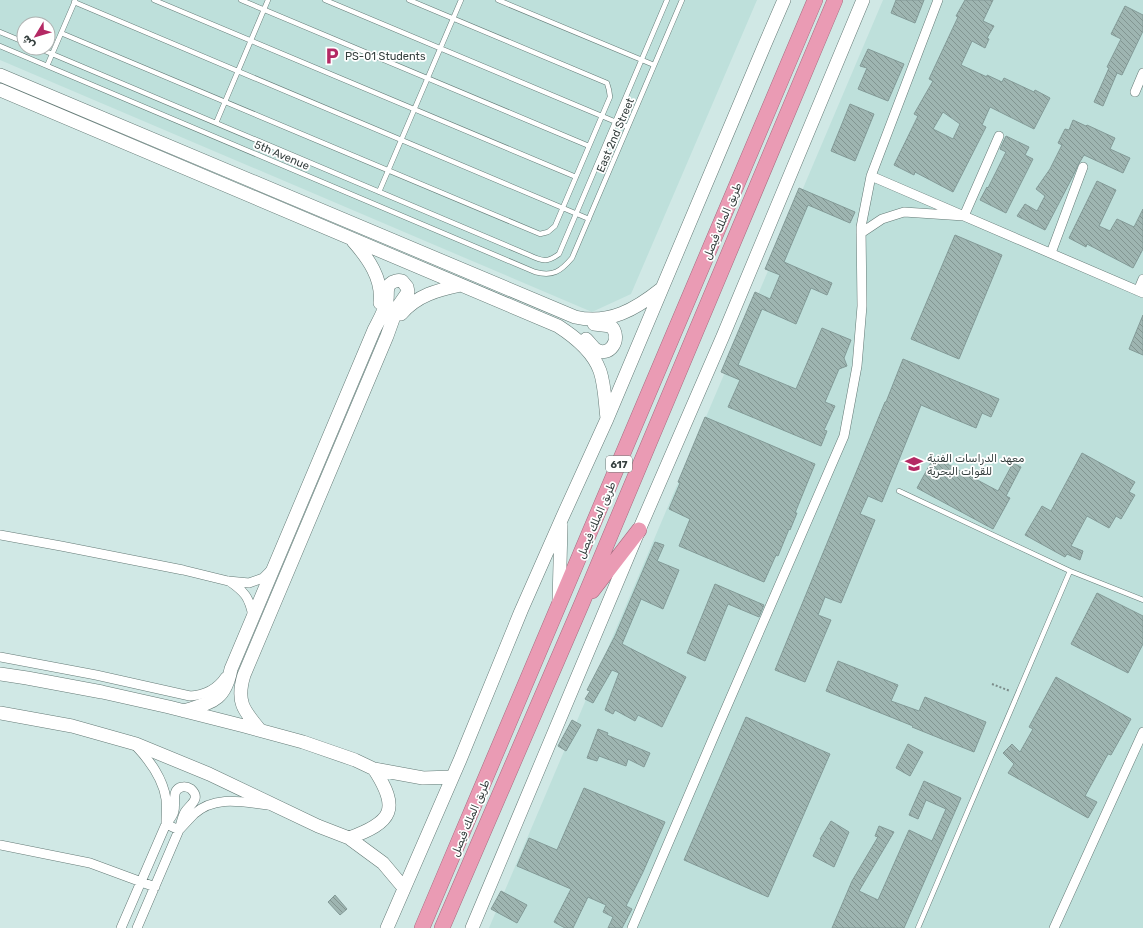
<svg xmlns="http://www.w3.org/2000/svg" width="1143" height="928" viewBox="0 0 1143 928" font-family="Rubik,Vazirmatn,sans-serif">
	<style>
		.built { fill: #bee0db; fill-rule: evenodd }
		.building { fill: url(#building-back-hatch); stroke: #839a97; fill-rule: evenodd }
		.lines { fill: none; stroke-linecap: round; stroke-linejoin: round }
		.service-casing { stroke: #647a76; stroke-width: 5.5 }
		.minor-casing { stroke: #647a76; stroke-width: 10 }
		.secondary-casing { stroke: #647a76; stroke-width: 14 }
		.trunk-casing { stroke: #a76a7f; stroke-width: 16 }
		.path { stroke: #7b8b89; stroke-width: 2; stroke-dasharray: 2 2; stroke-linecap: butt }
		.service { stroke: #fff; stroke-width: 4.5 }
		.minor { stroke: #fff; stroke-width: 9 }
		.secondary { stroke: #fff; stroke-width: 13 }
		.trunk { stroke: #ea9bb4; stroke-width: 15 }
		.labels { text-anchor: middle; stroke-width: 3.5; stroke-linejoin: round; paint-order: stroke }
		.shield { fill: #fff; stroke: #717877; stroke-width: 1 }
		.shield-label { font-size: 10px; font-weight: bold; fill: #343e3d }
		.poi-label { font-size: 11px; fill: #343e3d; stroke: #fff; text-anchor: start }
		.street-label { font-size: 11px; fill: #343e3d; stroke: #fff }
	</style>
	<defs>
		<pattern id="building-back-hatch" width="6" height="6" patternUnits="userSpaceOnUse"><rect width="6" height="6" fill="#9eb5b1"/><path d="M-1 5l2 2M0 0l6 6M5-1l2 2" fill="none" stroke="#829591"/></pattern>
	</defs>
	<rect width="100%" height="100%" fill="#d0e8e5"/>
	<path class="built" d="M0,0h757l-126,294 -39,18 -592,-252zM24,24h24v24h-24z
		M883,0h260v928h-654z"/>
	<path class="building" d="M896,0h28l-9,23 -24,-10z
		M965,0h28l-10,21 11,5 -7,12 2,1 -4,9 -13,-7 -11,24 26,12v-2l15,7 2,-4 30,14 1,-2 15,8 -16,31 -44,-22 -8,18 4,2 -33,65 -38,-20 -1,3 -20,-10 24,-49 -4,-2 19,-33 -4,-2 29,-62 -2,-1zM943,112l17,12 -7,15 -20,-10z
		M1125,6l18,9v16l-21,44 -5,-2 -14,33 -9,-4 15,-34 -2,-1 14,-28 -10,-5z
		M868,49l36,15 -16,37 -30,-12 9,-21 -7,-2z
		M850,104l24,10 -19,47 -24,-10z
		M1073,120l13,6 1,-1 28,13 -5,11 20,9 -7,15 -39,-18 -6,10 -5,11 -28,54 -28,-14 8,-12 12,7 8,-15 -9,-7 14,-20 12,-24 -4,-2 7,-14 4,1z
		M1006,136l23,11 -4,8 8,4 -27,54 -26,-13 7,-13 1,1 18,-36 -6,-3z
		M1097,181l19,9 -17,36 11,5 7,-12 17,8 9,-18v40l-10,19 -46,-24 -1,3 -17,-9z
		M799,188l56,24 -5,11 -42,-18 -24,57 48,21 -5,12 -16,-7 -15,36 -34,-15 -24,56 58,24 26,-61 29,12 -7,18 3,8 -8,3 -14,33 10,4 -11,24 3,1 -6,15 -93,-39 12,-27 -19,-8 34,-80 15,7 10,-24 -15,-6z
		M955,235l47,20 -43,104 -48,-20z
		M1143,315v40l-14,-6z
		M903,359l96,40 -8,18 -9,-4 -6,15 -55,-23 -39,97 -14,-6 -8,18 15,6 -34,83 -16,-6 -7,18 13,5 -26,62 -30,-12 110,-268h1z
		M705,417l110,47 -20,49h2l-7,17 -1,-1 -11,27 -2,-1 -12,27 -85,-36 11,-27 -21,-10 11,-26 -2,-1z
		M1082,453l53,29 -6,10 6,3 -14,24 -5,-3 -7,12 -22,-12 -16,30 12,5 -3,9 -13,-6 -2,3 -40,-22 17,-29 9,5z
		M934,457l64,34 15,-28 8,4 -15,29 4,2 -17,31 -76,-41z
		M655,542l9,3 -7,16 22,9 -16,39 -22,-10 -19,45 64,33 -24,50 -24,-12 -3,6 -20,-11 -2,4 -8,-4 14,-37 -7,-3 -19,33 -8,-4 5,-8 -3,-1 28,-54z
		M715,584l49,21 -5,12 -31,-13 -23,57 -18,-8z
		M1097,593l46,23v28l-15,29 -57,-29z
		M838,661l60,24 -7,16 28,10 6,-14 61,25 -12,30 -62,-25 1,-1 -87,-35z
		M1056,677l75,42 -20,36 -3,-1 -23,42 12,6 -9,16 -80,-45 6,-9 -11,-11 9,-9 8,8 13,-23 -4,-2z
		M746,717l84,37 -62,143 -84,-37z
		M572,720l9,5 -15,26 -8,-5z
		M598,729l10,4 -1,2 43,18 -6,14 -16,-8 -2,7 -27,-10 -2,5 -10,-3z
		M908,744l15,8 -13,24 -14,-8z
		M924,781l37,17 -57,130h-72l20,-47 26,-44 -3,-1 4,-10 15,6 -35,59 19,9 31,-70 23,11 14,-32 -20,-9 -8,19 -9,-4z
		M584,788l81,34 -22,50 -17,34 6,3 -10,19h-14l5,-11 -10,-5 3,-7 -18,-8 -15,31h-8l-11,-6 17,-33 -54,-23 12,-28 28,12z
		M831,821l18,11 -15,35 -21,-11 8,-16 -1,-1z
		M501,891l26,14 -10,18 -26,-14z
		M335,895l12,14 -7,6 -12,-13z"/>
	<g class="lines">
		<g class="service-casing">
			<path id="service" d="M154,0l422,177
				M241,0l348,146
				M325,0l303,127
				M498,0l156,65
				M74,2l515,217
				M0,32l24,10
				M61,33l479,201 8,-2 7,-6 55,-129 -1,-7 -2,-7 -198,-83
				M0,46l535,226c18,5 26,-1 37,-14l110,-258
				M38,48l491,207c13,6 18,8 30,-1l108,-254
				M47,66l28,-65
				M216,123l52,-123
				M379,192l82,-192
				M899,491l171,80 -152,357
				M1070,571l73,29"/>
		</g>
		<g class="minor-casing">
			<path id="minor" d="M1135,92l8,-19
				M871,176l272,117
				M861,233l21,-14 22,-7 60,4 35,-80
				M1051,253l32,-86
				M1138,291l5,-12
				M0,535l61,11 122,24 45,11 21,2 14,-5 7,-7
				M229,581c16,11 20,16 24,35
				M0,657l96,18 94,21c15,-1 27,-7 35,-19
				M136,746c14,15 27,32 30,53 1,8 0,17 0,25l13,6c5,-5 10,-11 15,-16 21,-19 49,-12 74,-9
				M0,845l90,18 65,24
				M121,928l45,-104c3,-4 7,-8 8,-13 2,-8 -3,-22 8,-24 4,-1 6,0 9,2 11,10 -2,16 -6,23 -3,5 -4,12 -6,18l-42,98
				M632,928l85,-199 127,-293 13,-70 5,-60 -1,-79 10,-51 67,-176
				M1054,928l89,-196"/>
		</g>
		<g class="secondary-casing">
			<path id="secondary" d="M0,75l575,242c34,8 61,-8 86,-28
				M0,90l558,236c17,11 35,25 42,45 5,15 5,32 7,47
				M353,241c15,17 30,38 27,62
				M401,314c16,-19 37,-24 60,-29
				M586,339c3,3 6,7 9,10 14,10 28,-10 16,-23l-17,-2
				M559,602l2,-76
				M0,674l27,4 75,14 67,15 75,19 59,16 52,18 19,9 49,9 29,-1
				M184,711c28,-9 41,-10 47,-42l143,-339c5,-10 11,-20 13,-30 1,-5 -1,-12 3,-16 3,-3 8,-4 12,-3l5,6 1,5 -11,16 -10,28 -143,339c-8,26 -1,35 16,55
				M0,713l72,13 64,18 73,30 109,52 31,12 34,25 21,25
				M349,838c44,-16 51,-29 25,-69
				M387,928l73,-168 61,-149 41,-93 45,-99 158,-375 19,-44
				M472,928l167,-398 84,-194 140,-336"/>
		</g>
		<g class="trunk-casing">
			<path id="trunk" d="M592,591l47,-61
				M422,928l393,-928
				M442,928l140,-325 253,-603"/>
		</g>
		<path class="path" d="M992,684l18,7"/>
		<use href="#service" class="service"/>
		<use href="#minor" class="minor"/>
		<use href="#secondary" class="secondary"/>
		<use href="#trunk" class="trunk"/>
	</g>
	<defs>
		<g id="parking-bare" transform="scale(1.38)"><path d="M-3.5-5.5H1a3.5 3.5 0 0 1 0 7H-1V5.5H-3.5ZM-1-3.4V-.6H.8a1.4 1.4 0 0 0 0-2.8Z" fill="#b42964" stroke="#fff" stroke-width="2.5" paint-order="stroke"/></g>
		<g id="university-bare" transform="scale(1.38)"><path d="M0-5L7-2L0 1L-7-2ZM-4 1L0 2.5L4 1V4Q0 6-4 4Z" fill="#b42964" stroke="#fff" stroke-width="2.5" paint-order="stroke"/></g>
	</defs>
	<g fill-rule="evenodd">
		<use href="#parking-bare" x="332" y="56"/>
		<use href="#university-bare" x="914" y="464"/>
	</g>
	<g class="labels">
		<rect class="shield" x="606" y="456" width="26" height="16" rx="3"/>
		<g class="shield-label">
			<text x="619" y="468">617</text>
		</g>
		<g class="poi-label">
			<text x="345" y="60">PS-01 Students</text>
			<text x="927" y="462">معهد الدراسات الفنية<tspan x="927" dy="13">للقوات البحرية</tspan></text>
		</g>
		<g class="street-label">
			<text transform="translate(615 135) rotate(-67)" y="4">East 2nd Street</text>
			<text transform="translate(282 155) rotate(23)" y="4">5th Avenue</text>
			<text transform="translate(722 221) rotate(-67)" y="4">طريق الملك فيصل</text>
			<text transform="translate(596 520) rotate(-67)" y="4">طريق الملك فيصل</text>
			<text transform="translate(470 818) rotate(-67)" y="4">طريق الملك فيصل</text>
		</g>
	</g>
	<g transform="translate(36 36) rotate(232)"><circle r="19" fill="#ffffff" stroke="#aeb2b1"/>
	<path d="M0-3L7 15L0 10L-7 15Z" fill="#b42964"/>
	<text y="-6" font-size="11" font-weight="bold" text-anchor="middle" fill="#343e3d">ش</text>
	</g>
</svg>
